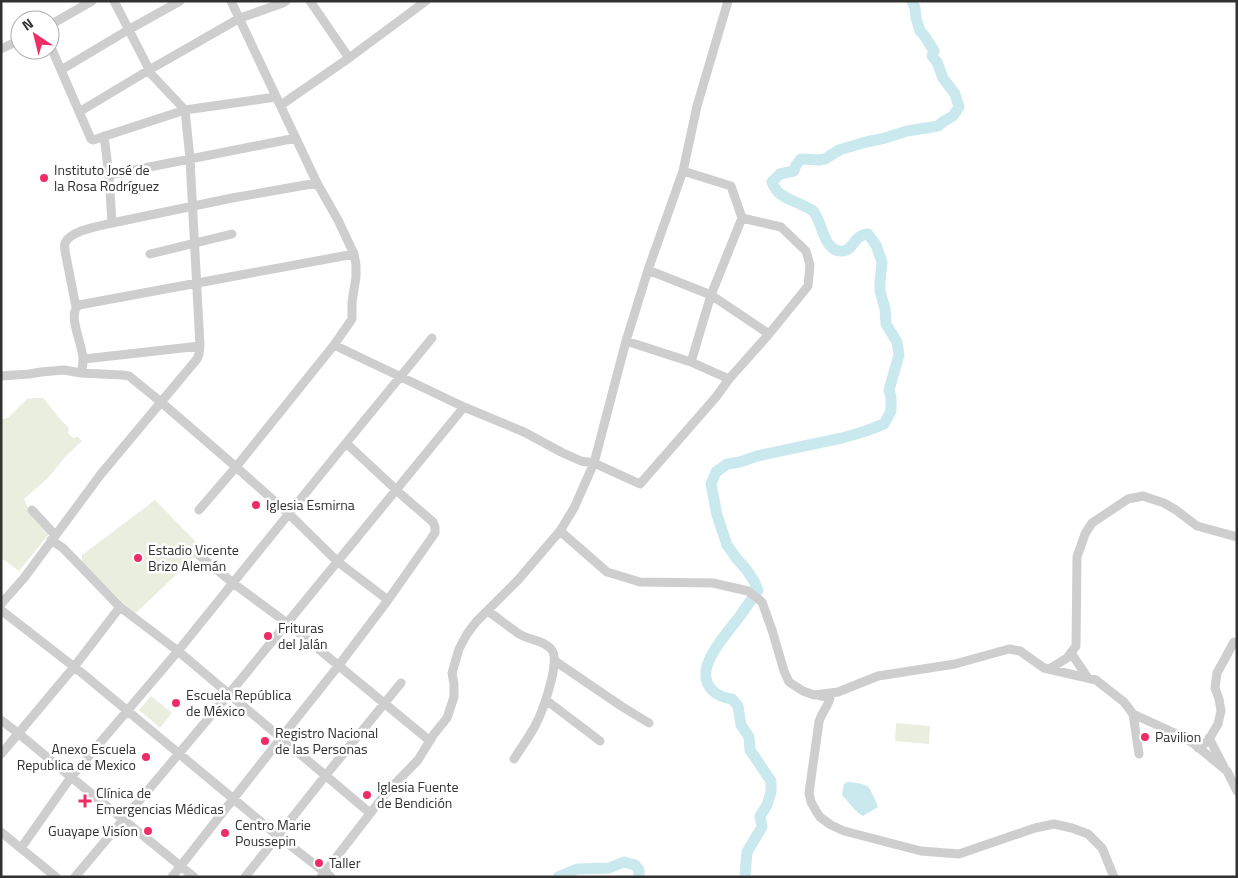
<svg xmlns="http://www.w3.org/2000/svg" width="1238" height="878" viewBox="0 0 1238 878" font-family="'Titillium Web',sans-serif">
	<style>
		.green { fill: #eaeedf }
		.water { fill: #cae9ee }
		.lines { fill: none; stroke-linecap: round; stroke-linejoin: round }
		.river { stroke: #cae9ee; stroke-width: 11 }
		.minor { stroke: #cecece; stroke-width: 9 }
		.poi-dot { fill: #ee2d67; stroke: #fff; stroke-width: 2 }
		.labels { text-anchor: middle; stroke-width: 5; stroke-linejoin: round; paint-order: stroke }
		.poi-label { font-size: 14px; fill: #313131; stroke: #fff; text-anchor: start }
	</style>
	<rect width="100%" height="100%" fill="#fff"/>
	<path class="green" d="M36,398h7c9,10 16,21 26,30l-1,5 5,5 5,-1 4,4 -17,16 -17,21 -24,21 3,7 22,28 -30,37 -18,-13v-140l3,1 5,-2 18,-18z
		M155,500l47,48 -2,4 -64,61 -4,-1 -50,-51v-6z
		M151,696l21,17 -12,15 -21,-18z
		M896,723l34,3 -1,18 -34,-3z"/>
	<path class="water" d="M847,782c4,0 18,2 20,4 3,1 10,18 11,21l-15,9c-10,-6 -13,-13 -21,-21l2,-11z"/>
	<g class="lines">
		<path class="river" d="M558,877l19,-8 32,-1 15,-6 11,3 4,5v7
			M745,877l2,-25 15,-25 -2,-11 7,-11 4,-13v-11l-21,-31 -1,-13 -8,-12 -3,-19 -6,-7c-15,-2 -28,-11 -26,-28 1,-16 24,-42 34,-55 6,-9 12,-17 18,-26l-4,-9 -8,-12 -9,-10 -10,-14 -10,-30 -6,-31 5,-12 11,-8 13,-2 17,-6 85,-18 24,-7 18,-7 7,-13v-14l-2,-7 10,-35 -2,-13 -11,-18 -1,-15 -5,-18v-9l2,-20 -6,-17 -8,-11c-17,2 -13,18 -28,17 -17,-1 -18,-31 -27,-40 -2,-2 -5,-3 -7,-4 -9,-5 -21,-8 -28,-15 -3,-3 -5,-7 -6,-10l8,-8 14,-3 2,-6 5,-6 18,1 6,-1 14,-9 27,-8 19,-4 22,-7 31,-5 6,-5 9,-5 6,-9 -4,-13 -12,-16 -6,-16 -5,-6 2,-5 -10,-16 -4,-4 -4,-13 -1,-10 -3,-7"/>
		<path class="minor" d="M310,1l39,57
			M50,25l42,-24
			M50,45l41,94 2,1 92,-30 91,-13
			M1,49l19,-9
			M61,70l67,-40 52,-29
			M281,105l68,-47 77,-57
			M79,112l70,-42 91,-52 43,-15 3,-2
			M104,136l5,39 3,48 120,-25 85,-15
			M683,171l48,15 11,32 -31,77 -20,67
			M109,175l187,-37
			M150,254l82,-20
			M648,270l63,25 58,39
			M76,307l-11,-56c0,-3 -1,-6 0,-8 6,-13 35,-17 47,-20
			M626,341l65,21 38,17
			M334,345l130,62 60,25 39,21 18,8 13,2 46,21 76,-87 13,-18 40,-45 39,-48 2,-21 -4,-14 -25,-24 -39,-9
			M84,359l116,-13
			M81,373c1,-4 2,-9 2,-13 1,-13 -17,-46 -4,-55l275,-51
			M1,376l28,-2 12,-2 23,-2 17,3 41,2 7,1 32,26 75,65 53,47 49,48 50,38
			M32,510l23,25
			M199,510l37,-43 98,-122 18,-26v-17l4,-25v-12l-2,-11 -16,-34 -21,-37 -86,-182
			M560,531l47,41 33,10 73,1 35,8 14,11 10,28 12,41 5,11 14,9 11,4 24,-3 40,-16 77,-12 54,-15 11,2 24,17 52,12 28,22 9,12 48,22 12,7 34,28 10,20
			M51,540l12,8 57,59 58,44 192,162
			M199,555l34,28 54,40 143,118
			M1,604l23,-26 77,-104 96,-115 2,-5 1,-8 -10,-187 -5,-49 -33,-35 -38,-74
			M1,610l81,63 196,163 53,41
			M488,611c11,8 21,16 31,23 10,6 24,6 32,15 11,10 -9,64 -16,77 -6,11 -14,22 -21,33
			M1071,653l17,25
			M555,661l66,45 28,17
			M1049,669l18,-11 9,-12 1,-89 8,-23 7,-11 36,-24 15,-3 21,7 12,7 21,16 40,11
			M820,696l9,1 1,1c-2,9 -9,15 -11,24l-10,71 2,9 5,9 4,6 11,8 13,6 77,20 38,3 76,-26 19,-4 18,4 16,6 14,14 12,29
			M546,700l54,41
			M1133,714l6,40
			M1,720l17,13 53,44 123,100
			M1209,738l15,29
			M1198,748l10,-7 10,-17 3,-13 -2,-12 -4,-11 2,-15 17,-31
			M1,754l73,-87 46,-60
			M1,832l55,45
			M21,848l50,-71 107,-126 168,-208 86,-105
			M75,877l154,-183 235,-287
			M172,877l109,-139 58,-73 49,-65 47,-67v-6l-2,-5 -29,-25 -58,-54
			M245,877l81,-102 75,-92
			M321,877l65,-84 32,-33 16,-26 13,-16 7,-21v-13l-2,-11 7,-24 8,-15 9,-12 42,-42 42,-49 14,-23 20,-45 32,-122 22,-71 35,-99 14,-65 31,-105"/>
	</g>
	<g class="poi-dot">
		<circle cx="44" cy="178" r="5"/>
		<circle cx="256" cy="505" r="5"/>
		<circle cx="138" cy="558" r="5"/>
		<circle cx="268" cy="636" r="5"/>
		<circle cx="176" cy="703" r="5"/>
		<circle cx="1145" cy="737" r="5"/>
		<circle cx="265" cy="741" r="5"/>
		<circle cx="146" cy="757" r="5"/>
		<circle cx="367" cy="795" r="5"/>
		<path d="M82.5 793.5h5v5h5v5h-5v5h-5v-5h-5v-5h5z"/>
		<circle cx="148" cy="831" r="5"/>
		<circle cx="225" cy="833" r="5"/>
		<circle cx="319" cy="863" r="5"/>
	</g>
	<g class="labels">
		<g class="poi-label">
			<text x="54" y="175">Instituto José de<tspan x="54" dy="16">la Rosa Rodríguez</tspan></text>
			<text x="266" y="510">Iglesia Esmirna</text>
			<text x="148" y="555">Estadio Vicente<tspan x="148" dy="16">Brizo Alemán</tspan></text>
			<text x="278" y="633">Frituras<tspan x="278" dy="16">del Jalán</tspan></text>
			<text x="186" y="700">Escuela República<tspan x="186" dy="16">de México</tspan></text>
			<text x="275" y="738">Registro Nacional<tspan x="275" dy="16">de las Personas</tspan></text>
			<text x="1155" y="742">Pavilion</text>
			<text x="136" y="754" text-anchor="end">Anexo Escuela<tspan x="136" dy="16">Republica de Mexico</tspan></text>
			<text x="377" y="792">Iglesia Fuente<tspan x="377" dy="16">de Bendición</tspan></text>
			<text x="96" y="798">Clínica de<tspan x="96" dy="16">Emergencias Médicas</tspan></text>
			<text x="235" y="830">Centro Marie<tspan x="235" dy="16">Poussepin</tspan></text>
			<text x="138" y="836" text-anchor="end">Guayape Visíon</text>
			<text x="329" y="868">Taller</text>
		</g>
	</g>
	<rect width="1238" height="878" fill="none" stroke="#313131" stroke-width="5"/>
	<g transform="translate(35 35) rotate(325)"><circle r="24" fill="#ffffff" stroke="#adadad"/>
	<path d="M0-4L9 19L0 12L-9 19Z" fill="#ee2d67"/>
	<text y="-8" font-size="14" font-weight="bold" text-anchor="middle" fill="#313131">N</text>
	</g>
</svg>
